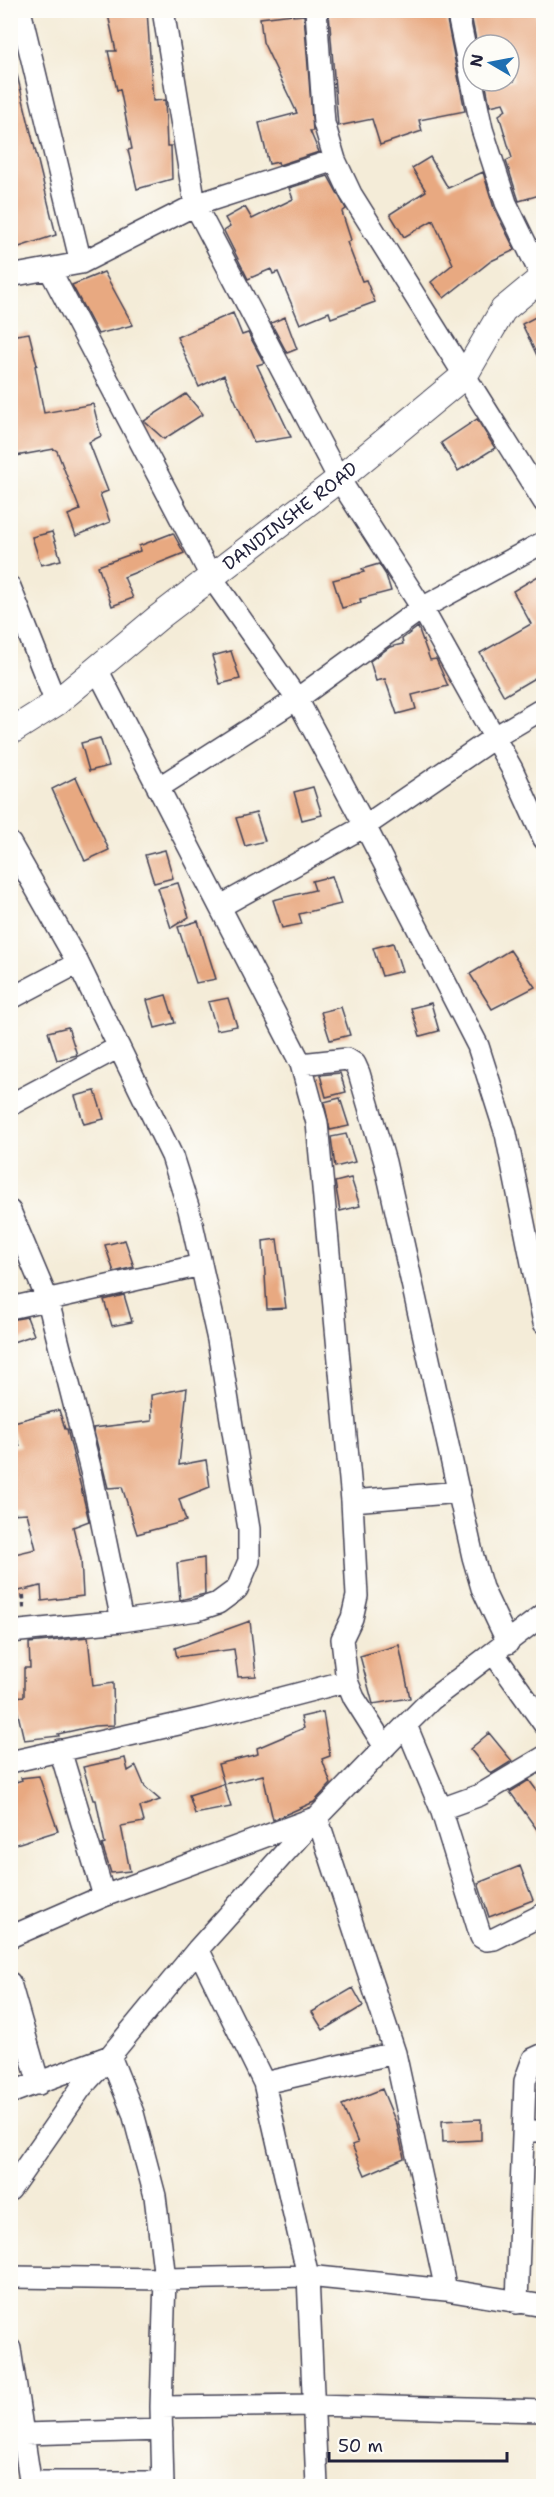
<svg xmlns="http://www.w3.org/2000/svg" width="554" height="2497" viewBox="0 0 554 2497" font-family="'Shantell Sans',sans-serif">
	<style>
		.building { fill: #e8a981 }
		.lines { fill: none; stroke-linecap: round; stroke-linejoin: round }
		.minor-casing { stroke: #424053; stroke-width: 24 }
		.tertiary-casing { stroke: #424053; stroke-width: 28 }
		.path { stroke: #424053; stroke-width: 4; stroke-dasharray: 4.5 4.5; stroke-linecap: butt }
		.minor { stroke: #fff; stroke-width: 21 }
		.tertiary { stroke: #fff; stroke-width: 26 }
		.labels { text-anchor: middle; stroke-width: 5; stroke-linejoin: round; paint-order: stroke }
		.street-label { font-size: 18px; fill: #22223b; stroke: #fdfcf7 }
	</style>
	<rect width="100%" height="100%" fill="#fdfcf7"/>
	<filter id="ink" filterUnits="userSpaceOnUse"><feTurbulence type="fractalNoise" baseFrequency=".0167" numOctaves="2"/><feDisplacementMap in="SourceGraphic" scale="12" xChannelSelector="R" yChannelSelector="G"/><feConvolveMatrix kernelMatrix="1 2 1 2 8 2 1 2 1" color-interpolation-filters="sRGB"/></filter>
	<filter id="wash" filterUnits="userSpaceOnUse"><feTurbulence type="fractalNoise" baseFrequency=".008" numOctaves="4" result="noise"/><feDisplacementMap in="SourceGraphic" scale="24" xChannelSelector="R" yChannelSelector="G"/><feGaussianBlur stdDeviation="1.35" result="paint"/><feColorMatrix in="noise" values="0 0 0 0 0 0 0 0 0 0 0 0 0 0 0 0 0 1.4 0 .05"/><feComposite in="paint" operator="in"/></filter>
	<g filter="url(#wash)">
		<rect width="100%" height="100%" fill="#f4ecd8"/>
		<g id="blocks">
			<path class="building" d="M107,10h40l6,91 12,-1 2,46h4l1,33 -35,10 -9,-39 4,-1 -12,-60 -3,1 -9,-39h8z
				M351,10h94l20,101 -46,9 3,11 -42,14 -8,-26 -34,7 -9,-113z
				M470,10h65l8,36v148l-24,7 -1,-3 -12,-37 6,-3 -13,-43 7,-5 -3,-7 -13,3 -5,-25h29l-5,-21v-15h-32z
				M293,14v2l11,-1 9,116h-3l9,21 -40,13 -1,-3 -9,2 -10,-41 38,-10 -34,-71 -3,-24z
				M17,75l39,160 -46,15v-174z
				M430,157l18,31 35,-16 11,36 21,42 -24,11 -47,37 -13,-16 22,-18 -20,-44 -29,17 -14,-23 36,-23 -14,-23z
				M328,176l18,33 -4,3 9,28 -4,2 15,39 4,-1 9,22 -44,16 -2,-6 -29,12 -22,-52 -5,2 -2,-5 -23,10 -24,-48 6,-4 -5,-9 20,-11 7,12 41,-20 -4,-11z
				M104,272l29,53 -35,9 -26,-49z
				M233,313l9,22 6,-2 16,30 -7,2 34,72 -37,6 -30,-68 -25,12 -22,-50z
				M543,313v55l-21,-44z
				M285,317l12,32 -10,4 -16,-30z
				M29,333l8,32 -2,1 9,47 49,-9 8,32 -12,6 19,49 -8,3 10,28 -34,14 -8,-21 12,-5 -23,-59 -3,-2 -44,8v-121z
				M186,394l17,20 -39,25 -20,-18z
				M477,419l18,29 -37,23 -17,-28z
				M52,532l9,28 -20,5 -9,-28z
				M173,533l11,20 -60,24 9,21 -21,8 -14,-40 42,-15 -1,-5z
				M379,564l7,11 5,16 -31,8 1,4 -19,5 -9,-28 31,-8 -2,-3z
				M543,573v100l-39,23 -24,-43 51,-29 -18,-33z
				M418,627l12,33 6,-1 12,27 -36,9 4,14 -19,5 -12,-35 -9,2 -6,-20 20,-14 13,-3 -1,-5z
				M231,651l9,28 -20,5 -8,-28z
				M100,738l9,28 -20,5 -8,-28z
				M76,777l33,73 -24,11 -33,-72z
				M313,787l9,28 -20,5 -8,-28z
				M256,813l9,28 -20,5 -9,-28z
				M165,850l8,28 -19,5 -9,-28z
				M332,876l9,28 -42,10 3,10 -20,4 -9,-28 42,-10 -3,-9z
				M178,883l11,34 -18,11 -13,-40z
				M198,921l18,58 -20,4 -18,-56z
				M393,943l9,28 -20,5 -9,-28z
				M510,950l25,37 -43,22 -22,-35z
				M166,995l9,28 -20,5 -8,-28z
				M228,998l9,28 -20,4 -9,-28z
				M431,1003l8,28 -19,5 -9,-28z
				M341,1007l9,28 -20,5 -9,-28z
				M68,1027l9,28 -20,5 -9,-28z
				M340,1073l6,19 -20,5 -6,-22z
				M95,1091l9,28 -20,5 -9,-28z
				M340,1098l9,28 -19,4 -6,-28z
				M346,1134l9,28 -20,5 -4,-30z
				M351,1178l9,28 -20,5 -5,-29z
				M277,1239l9,69 -19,1 -4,-68z
				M125,1240l9,27 -20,5 -9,-27z
				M124,1295l8,27 -20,4 -8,-26z
				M27,1317l7,18 -24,8v-23z
				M187,1388l-8,77 27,-5 4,27 -31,12 7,22 -49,13 -15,-47 -14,1 -15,-60 59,-7 -1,-26z
				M59,1410l6,19h2l22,92 -16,6 8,32 2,37 -41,5 -1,-15 -31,7v-38l26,-6 -9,-36 -17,1v-66l10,-2 -10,-23z
				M204,1558l1,36 -25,6 -3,-37z
				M250,1621l6,55 -18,1 -4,-28 -57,8 -2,-9z
				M88,1637l5,49 20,-3 1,42 -20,1 -36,8 1,2 -35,4 -10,-43 10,-1v-28h6l-1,-25z
				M399,1645l11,53 -37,6 -13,-48z
				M323,1712l7,44 -8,3 9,25 -17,18 -41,18 -10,-45 -39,9 -6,-20 40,-10 -1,-6 47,-20 -3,-11z
				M489,1733l23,28 -21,13 -21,-25z
				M125,1758l3,13 8,-5 9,21 15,13 -20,7 4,15 -23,4 9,45 -19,2 -9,-28 3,-1 -9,-44h-3l-10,-33z
				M39,1776l19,55 -48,15v-62l12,-4 -1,-2z
				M529,1780l14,19v39l-33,-46z
				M224,1784l7,23 -36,7 -6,-19z
				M520,1866l13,34 -44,17 -11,-34z
				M353,1988l10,18 -40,24 -11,-18z
				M382,2089l15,36 7,33 -39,17 -13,-30 6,-2 -16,-38z
				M481,2119v21l-38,2 -1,-21z"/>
		</g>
	</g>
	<g filter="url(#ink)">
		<use href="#blocks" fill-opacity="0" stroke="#424053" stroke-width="1.5"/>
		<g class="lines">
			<g class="minor-casing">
				<path id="minor" d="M20,10l61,253
					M163,10l32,195 144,274 83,129 90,161 32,70
					M316,10l8,113 11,37 16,34 193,308
					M457,10l25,119 24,74 36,74
					M50,270l162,308 85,121 68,127 113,220 28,88 38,189
					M10,276l71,-13 114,-58 140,-45
					M10,587l46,116
					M97,669l204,395 16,59 35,378 5,95 -5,22 -10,21 5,42
					M158,788l139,-89 125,-91 122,-66
					M10,843l68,120 94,193 17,54 29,130 31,189v32l-12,28 -19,14 -21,7 -75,11 -112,11
					M221,906l144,-80 130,-89 49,-29
					M10,999l68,-36
					M301,1064l46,-5 8,5 4,9 26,89 88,395 9,31 26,55
					M10,1105l109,-58
					M10,1211l38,90 44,174 30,146
					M10,1308l191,-43
					M352,1501l108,-9
					M494,1654l50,70
					M406,1725l35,84 40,128 5,3 8,-1 50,-25
					M60,1750l44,146
					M10,1762l195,-44 142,-37 7,17 31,49
					M441,1809l39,-14 64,-38
					M10,1937l94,-41 213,-79 78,236 51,237
					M198,1949l66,134 44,193 9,210
					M10,1983l29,101
					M264,2083l131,-30
					M10,2093l100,-37 88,-107 119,-132 89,-92 25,-25 113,-86
					M524,2131h20
					M10,2190l71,-102 29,-32 23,57 22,83 10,83 -4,128 2,79
					M10,2277l155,2 143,-3 138,14 98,16
					M517,2303l8,-222 8,-22 11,-5
					M10,2349l21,137
					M161,2407l153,-2 230,6
					M24,2434l138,-4
					M31,2482h132"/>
			</g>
			<g class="tertiary-casing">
				<g id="tertiary">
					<path id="s1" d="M10,732l46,-29 103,-86 180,-138 126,-104 38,-65 41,-34"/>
				</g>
			</g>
			<path class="path" d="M23,1595l1,14"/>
			<use href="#minor" class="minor"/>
			<use href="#tertiary" class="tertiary"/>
		</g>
	</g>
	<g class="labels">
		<g class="street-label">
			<text dy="6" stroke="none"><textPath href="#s1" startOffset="354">DANDINSHE ROAD</textPath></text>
		</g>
	</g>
	<rect width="554" height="2497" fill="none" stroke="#fdfcf7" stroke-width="36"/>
	<g transform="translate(491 63) rotate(280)"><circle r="28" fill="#fdfcf7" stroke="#a5a5ac" stroke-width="1.5"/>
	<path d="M0-4.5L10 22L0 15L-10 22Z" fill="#1f6fb2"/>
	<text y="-9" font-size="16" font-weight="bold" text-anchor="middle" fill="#22223b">N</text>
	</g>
	<path d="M329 2452v9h178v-9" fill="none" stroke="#22223b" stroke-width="3"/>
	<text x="338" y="2452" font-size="18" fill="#22223b" stroke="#fdfcf7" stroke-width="4.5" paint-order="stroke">50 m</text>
</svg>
